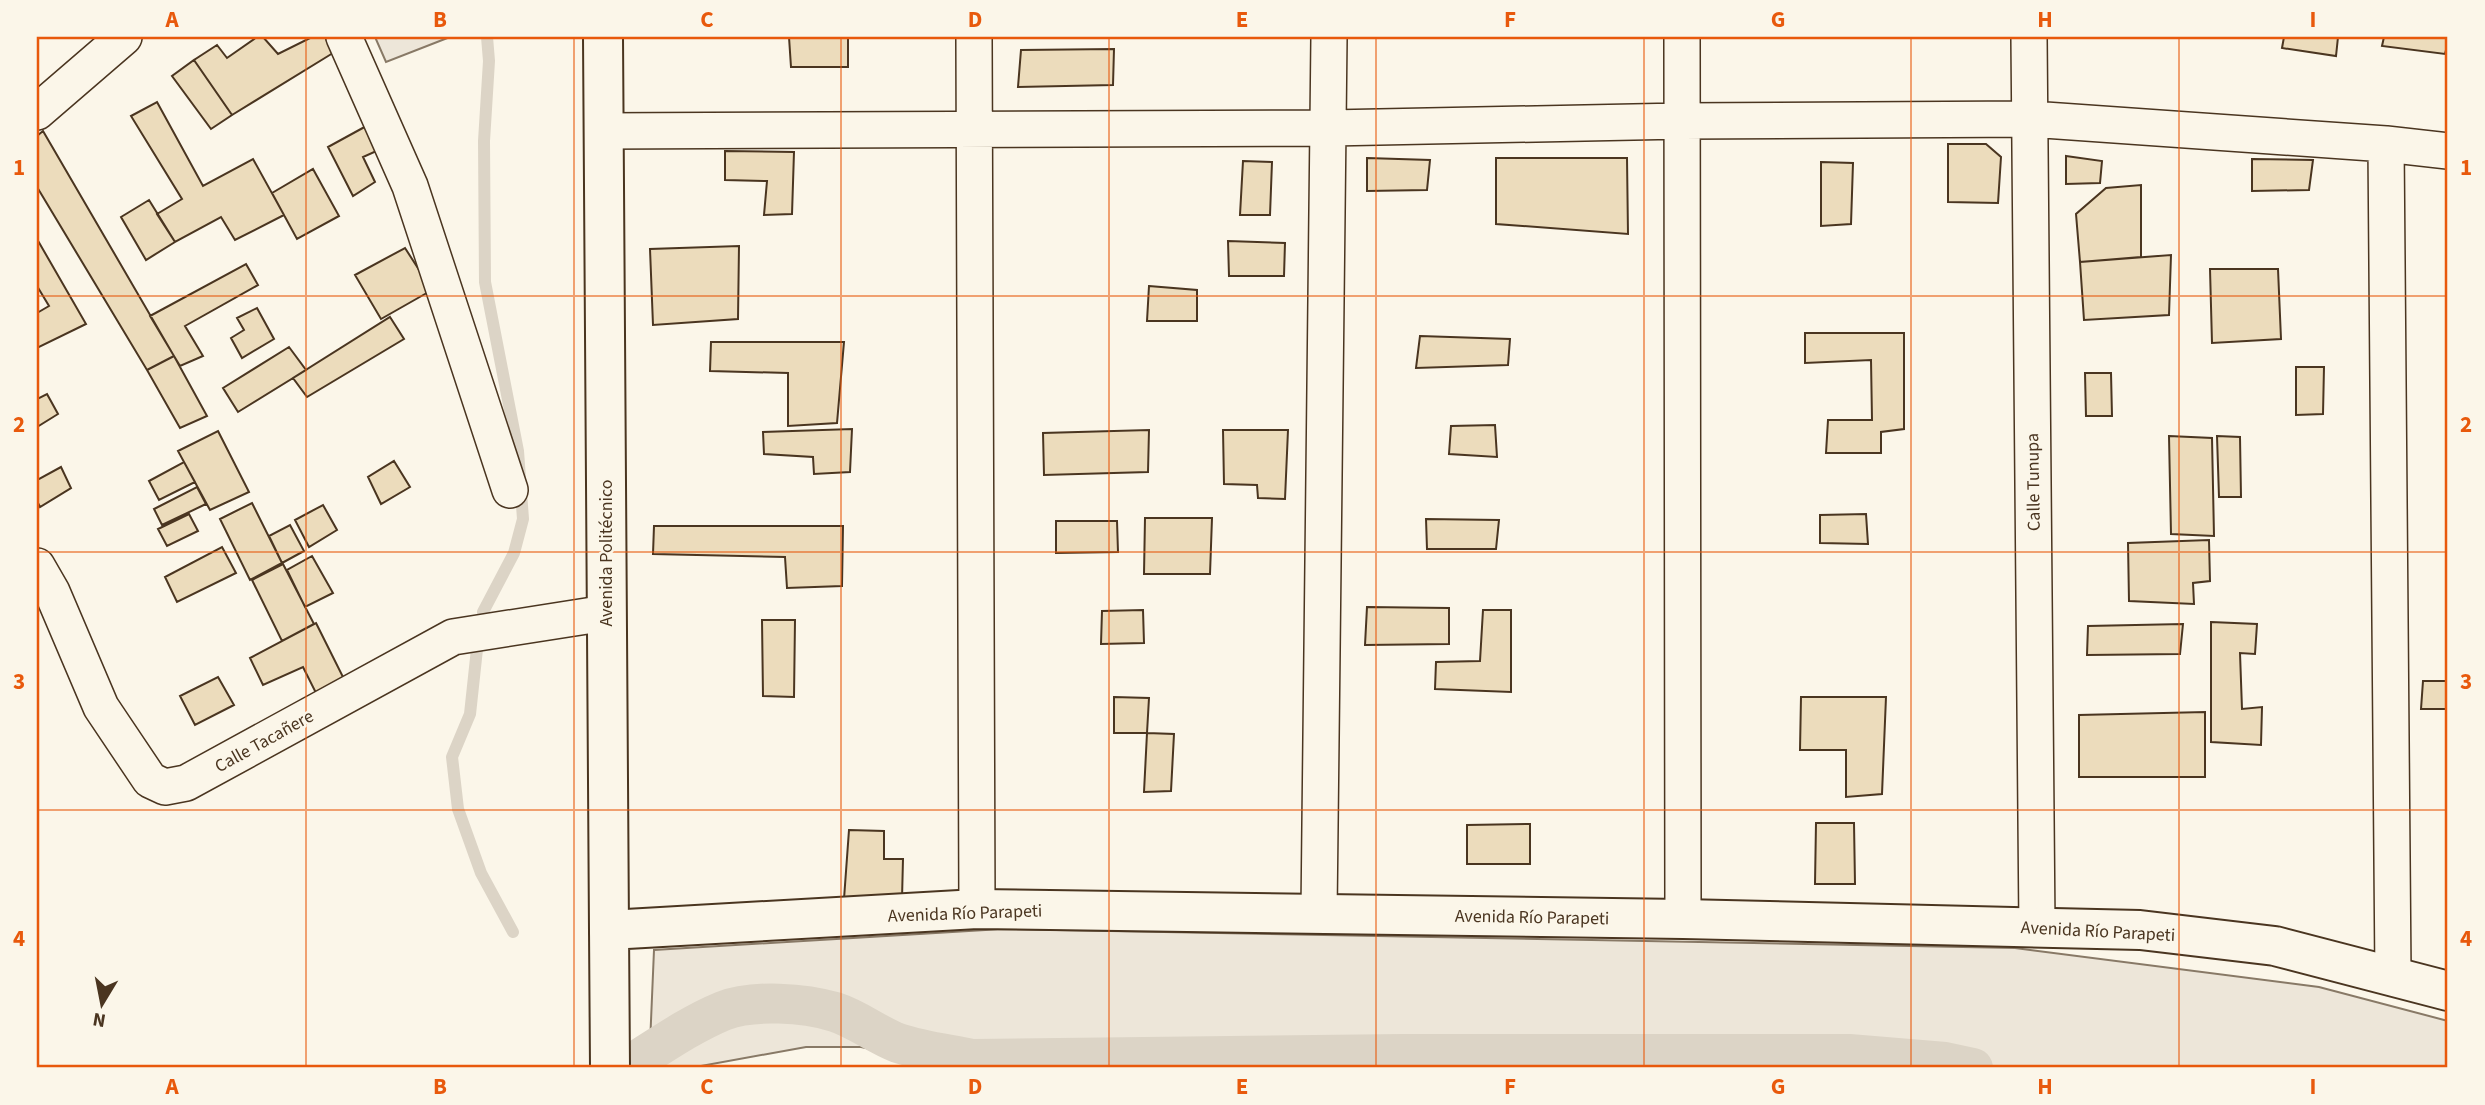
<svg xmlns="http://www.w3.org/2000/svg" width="2485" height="1105" viewBox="0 0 2485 1105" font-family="'Source Sans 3',sans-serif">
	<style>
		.green { fill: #ede6d9; stroke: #887966; stroke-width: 2 }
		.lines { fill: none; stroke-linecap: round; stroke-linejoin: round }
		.stream { stroke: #dcd4c6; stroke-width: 12 }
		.canal { stroke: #dcd4c6; stroke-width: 40 }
		.building { fill: #ecdcbc; stroke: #4a3520; stroke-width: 2 }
		.minor-casing { stroke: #4a3520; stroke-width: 38 }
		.tertiary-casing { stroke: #4a3520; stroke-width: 42 }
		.secondary-casing { stroke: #4a3520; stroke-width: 42 }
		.minor { stroke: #fbf6e9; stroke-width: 35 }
		.tertiary { stroke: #fbf6e9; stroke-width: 38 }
		.secondary { stroke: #fbf6e9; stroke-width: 38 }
		.grid { fill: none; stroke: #e8590c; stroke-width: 2; stroke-opacity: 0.55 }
		.labels { text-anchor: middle; stroke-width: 5; stroke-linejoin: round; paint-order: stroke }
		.street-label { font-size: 18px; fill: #4a3520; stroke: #fbf6e9 }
		.neatline { fill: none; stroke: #e8590c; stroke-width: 2.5 }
		.grid-label { font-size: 23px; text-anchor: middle; font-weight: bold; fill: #e8590c }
	</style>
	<rect width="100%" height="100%" fill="#fbf6e9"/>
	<path class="green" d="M375,37h75l-64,25z
		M1002,929l1013,19 304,39 129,34v47h-524l-81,-4 -474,4h-409l-99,-21h-55l-116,21h-41l5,-118z"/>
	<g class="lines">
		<path class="stream" d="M483,612l31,-59 9,-34 -5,-68 -33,-169 -1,-141 5,-80 -2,-24
			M477,649l-7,65 -18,43 6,52 23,64 32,59"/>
		<path class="canal" d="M625,1068c32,-20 64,-43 98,-57 30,-12 82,-8 112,1 22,7 42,23 63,31 24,8 50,11 74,16l431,-5h446l96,8 28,6"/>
	</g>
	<path class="building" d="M257,37h6l15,17 34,-17h13l8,16 -101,62 -38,-55 23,-15 10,13z
		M789,37h59v30h-57z
		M2284,37h54l-2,19 -54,-8z
		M2384,37h64v5l-3,12 -63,-8z
		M1114,49l-1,36 -95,2 3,-37z
		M194,60l38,55 -21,14 -39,-53z
		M157,102l46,84 50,-27 31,56 -49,25 -14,-23 -46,25 -18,-28 25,-15 -51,-83z
		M370,124l11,25 -18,8 12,25 -22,14 -25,-49z
		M43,131l131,225 -27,14 -110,-183v-51z
		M1948,144h38l15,13 -3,46 -50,-1z
		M725,151l69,1 -2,62 -28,1 3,-34 -42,-1z
		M2066,156l36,5 -2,22 -34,1z
		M1367,158l63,2 -3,30 -60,1z
		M1496,158h131l1,76 -132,-10z
		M2252,159l61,1 -4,30 -57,1z
		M1243,161l29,1 -2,53h-30z
		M1821,162l32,1 -2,61 -30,2z
		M313,169l26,47 -42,23 -25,-46z
		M2141,185v72l-61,5 -4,-48 30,-26z
		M149,200l26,42 -29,18 -25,-43z
		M37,239l49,85 -49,24v-35l12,-7 -12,-20z
		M1228,241l57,2 -1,33h-55z
		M739,246l-1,73 -85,6 -3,-76z
		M405,248l27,42 -51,29 -26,-44z
		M2171,255l-2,60 -85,5 -4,-58z
		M246,264l12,21 -73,41 18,30 -23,10 -30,-50z
		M2210,269h68l3,70 -69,4z
		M1149,286l48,4v31h-50z
		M257,308l17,31 -32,19 -11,-20 13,-8 -7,-12z
		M390,317l14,22 -97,58 -14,-19z
		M1805,333h99v96l-23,3v21h-55l2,-33h44l-1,-60 -66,3z
		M1420,336l90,3 -2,26 -92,3z
		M711,342h133l-7,81 -49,3v-53l-78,-2z
		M289,347l17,23 -68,42 -15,-24z
		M174,356l33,60 -27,12 -33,-58z
		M2296,367h28l-1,47 -27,1z
		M2085,373h26l1,43h-26z
		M47,394l11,20 -21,13v-28z
		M1495,425l2,32 -48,-3 2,-28z
		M852,429l-2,43 -36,2 -1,-17 -49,-3 -1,-22z
		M1149,430l-1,42 -104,3 -1,-42z
		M1223,430h65l-3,69 -27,-1 -1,-13 -33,-1z
		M218,431l31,61 -39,18 -32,-59z
		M2169,436l43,2 2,98 -43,-2z
		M2217,436l23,1 1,60h-22z
		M394,461l16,26 -29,17 -13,-27z
		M184,462l11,20 -36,18 -10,-19z
		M61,467l10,21 -31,19 -3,-6v-21z
		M197,487l9,17 -44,21 -8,-16z
		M252,503l30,60 -32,17 -30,-61z
		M323,505l14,25 -28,17 -14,-27z
		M189,514l9,17 -31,15 -9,-17z
		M1866,514l2,30 -48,-1v-28z
		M1145,518h67l-2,56h-66z
		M1426,519l73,1 -3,29h-69z
		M1056,521h61l1,31 -62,1z
		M290,525l14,26 -22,12 -13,-27z
		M654,526h189l-1,60 -55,2 -2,-31 -132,-3z
		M2209,540l1,41 -17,2 1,21 -65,-3 -1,-58z
		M222,547l14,26 -59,29 -12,-25z
		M312,556l21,37 -28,14 -18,-37z
		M283,564l31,60 -32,17 -30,-61z
		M1367,607l82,1v36l-84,1z
		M1143,610l1,33 -43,1 1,-33z
		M1483,610h28v82l-76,-3 1,-27 44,-1z
		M762,620h33l-1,77 -31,-1z
		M2211,622l46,2 -2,30 -15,-1 2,56 20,-2 -1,38 -50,-3z
		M316,623l28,56 -28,14 -13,-26 -40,18 -13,-27z
		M2183,624l-3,30 -93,1 1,-29z
		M218,677l16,28 -39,20 -15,-29z
		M2423,681h25v28h-27z
		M1114,697l35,1 -2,35h-33z
		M1801,697h85l-4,97 -36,3v-47h-46z
		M2205,712v65h-126v-62z
		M1147,733l27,1 -3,57 -27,1z
		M1816,823h38l1,61h-40z
		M1530,824v40h-63v-39z
		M849,830l35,1v28h19l-1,40h-58z"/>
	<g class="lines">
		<g class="minor-casing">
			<path id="minor" d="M344,37l66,149 100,304
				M974,37l3,872
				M1682,37l1,882
				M2029,37l8,891
				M37,112l87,-75
				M603,131l727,-3 352,-7 348,-2 356,25 62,7
				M2386,144l7,832
				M37,566l15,26 49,115 49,73 15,7 21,-4 267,-146 153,-24
				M1319,913l10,-876"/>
		</g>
		<g class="tertiary-casing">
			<path id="tertiary" d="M603,37l6,893"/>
		</g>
		<g class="secondary-casing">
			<path id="secondary" d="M610,1068l-1,-138 368,-21 706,10 457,11 135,16 173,45"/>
		</g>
		<use href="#minor" class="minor"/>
		<use href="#tertiary" class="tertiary"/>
		<use href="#secondary" class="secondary"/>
	</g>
	<path class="grid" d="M306,37v1031M574,37v1031M841,37v1031M1109,37v1031M1376,37v1031M1644,37v1031M1911,37v1031M2179,37v1031M37,296h2411M37,552h2411M37,810h2411"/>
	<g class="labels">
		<g class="street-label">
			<text transform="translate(2033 482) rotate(-91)" y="6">Calle Tunupa</text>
			<text transform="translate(606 553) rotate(-90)" y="6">Avenida Politécnico</text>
			<text transform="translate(264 741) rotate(-29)" y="6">Calle Tacañere</text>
			<text transform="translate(965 913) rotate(-2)" y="6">Avenida Río Parapeti</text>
			<text transform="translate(1532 917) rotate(1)" y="6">Avenida Río Parapeti</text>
			<text transform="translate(2098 931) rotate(3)" y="6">Avenida Río Parapeti</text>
		</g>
	</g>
	<rect width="2485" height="1105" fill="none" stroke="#fbf6e9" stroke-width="77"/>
	<g transform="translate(102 1004) rotate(190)" stroke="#fbf6e9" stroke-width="5" paint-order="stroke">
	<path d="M0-5L12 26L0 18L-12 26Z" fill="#4a3520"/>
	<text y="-10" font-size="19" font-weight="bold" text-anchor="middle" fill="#4a3520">N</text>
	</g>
	<rect x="38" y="38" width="2408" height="1028" class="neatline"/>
	<g class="grid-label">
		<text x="172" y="27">A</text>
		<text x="440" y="27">B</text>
		<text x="707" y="27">C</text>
		<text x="975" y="27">D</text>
		<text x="1242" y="27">E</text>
		<text x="1510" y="27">F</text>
		<text x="1778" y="27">G</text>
		<text x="2045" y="27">H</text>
		<text x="2313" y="27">I</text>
		<text x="19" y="175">1</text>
		<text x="2466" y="175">1</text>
		<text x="19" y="432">2</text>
		<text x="2466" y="432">2</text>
		<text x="19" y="689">3</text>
		<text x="2466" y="689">3</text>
		<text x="19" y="946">4</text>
		<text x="2466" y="946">4</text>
		<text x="172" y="1094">A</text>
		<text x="440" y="1094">B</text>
		<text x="707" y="1094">C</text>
		<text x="975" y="1094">D</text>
		<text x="1242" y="1094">E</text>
		<text x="1510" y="1094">F</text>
		<text x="1778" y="1094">G</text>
		<text x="2045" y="1094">H</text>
		<text x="2313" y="1094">I</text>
	</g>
</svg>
